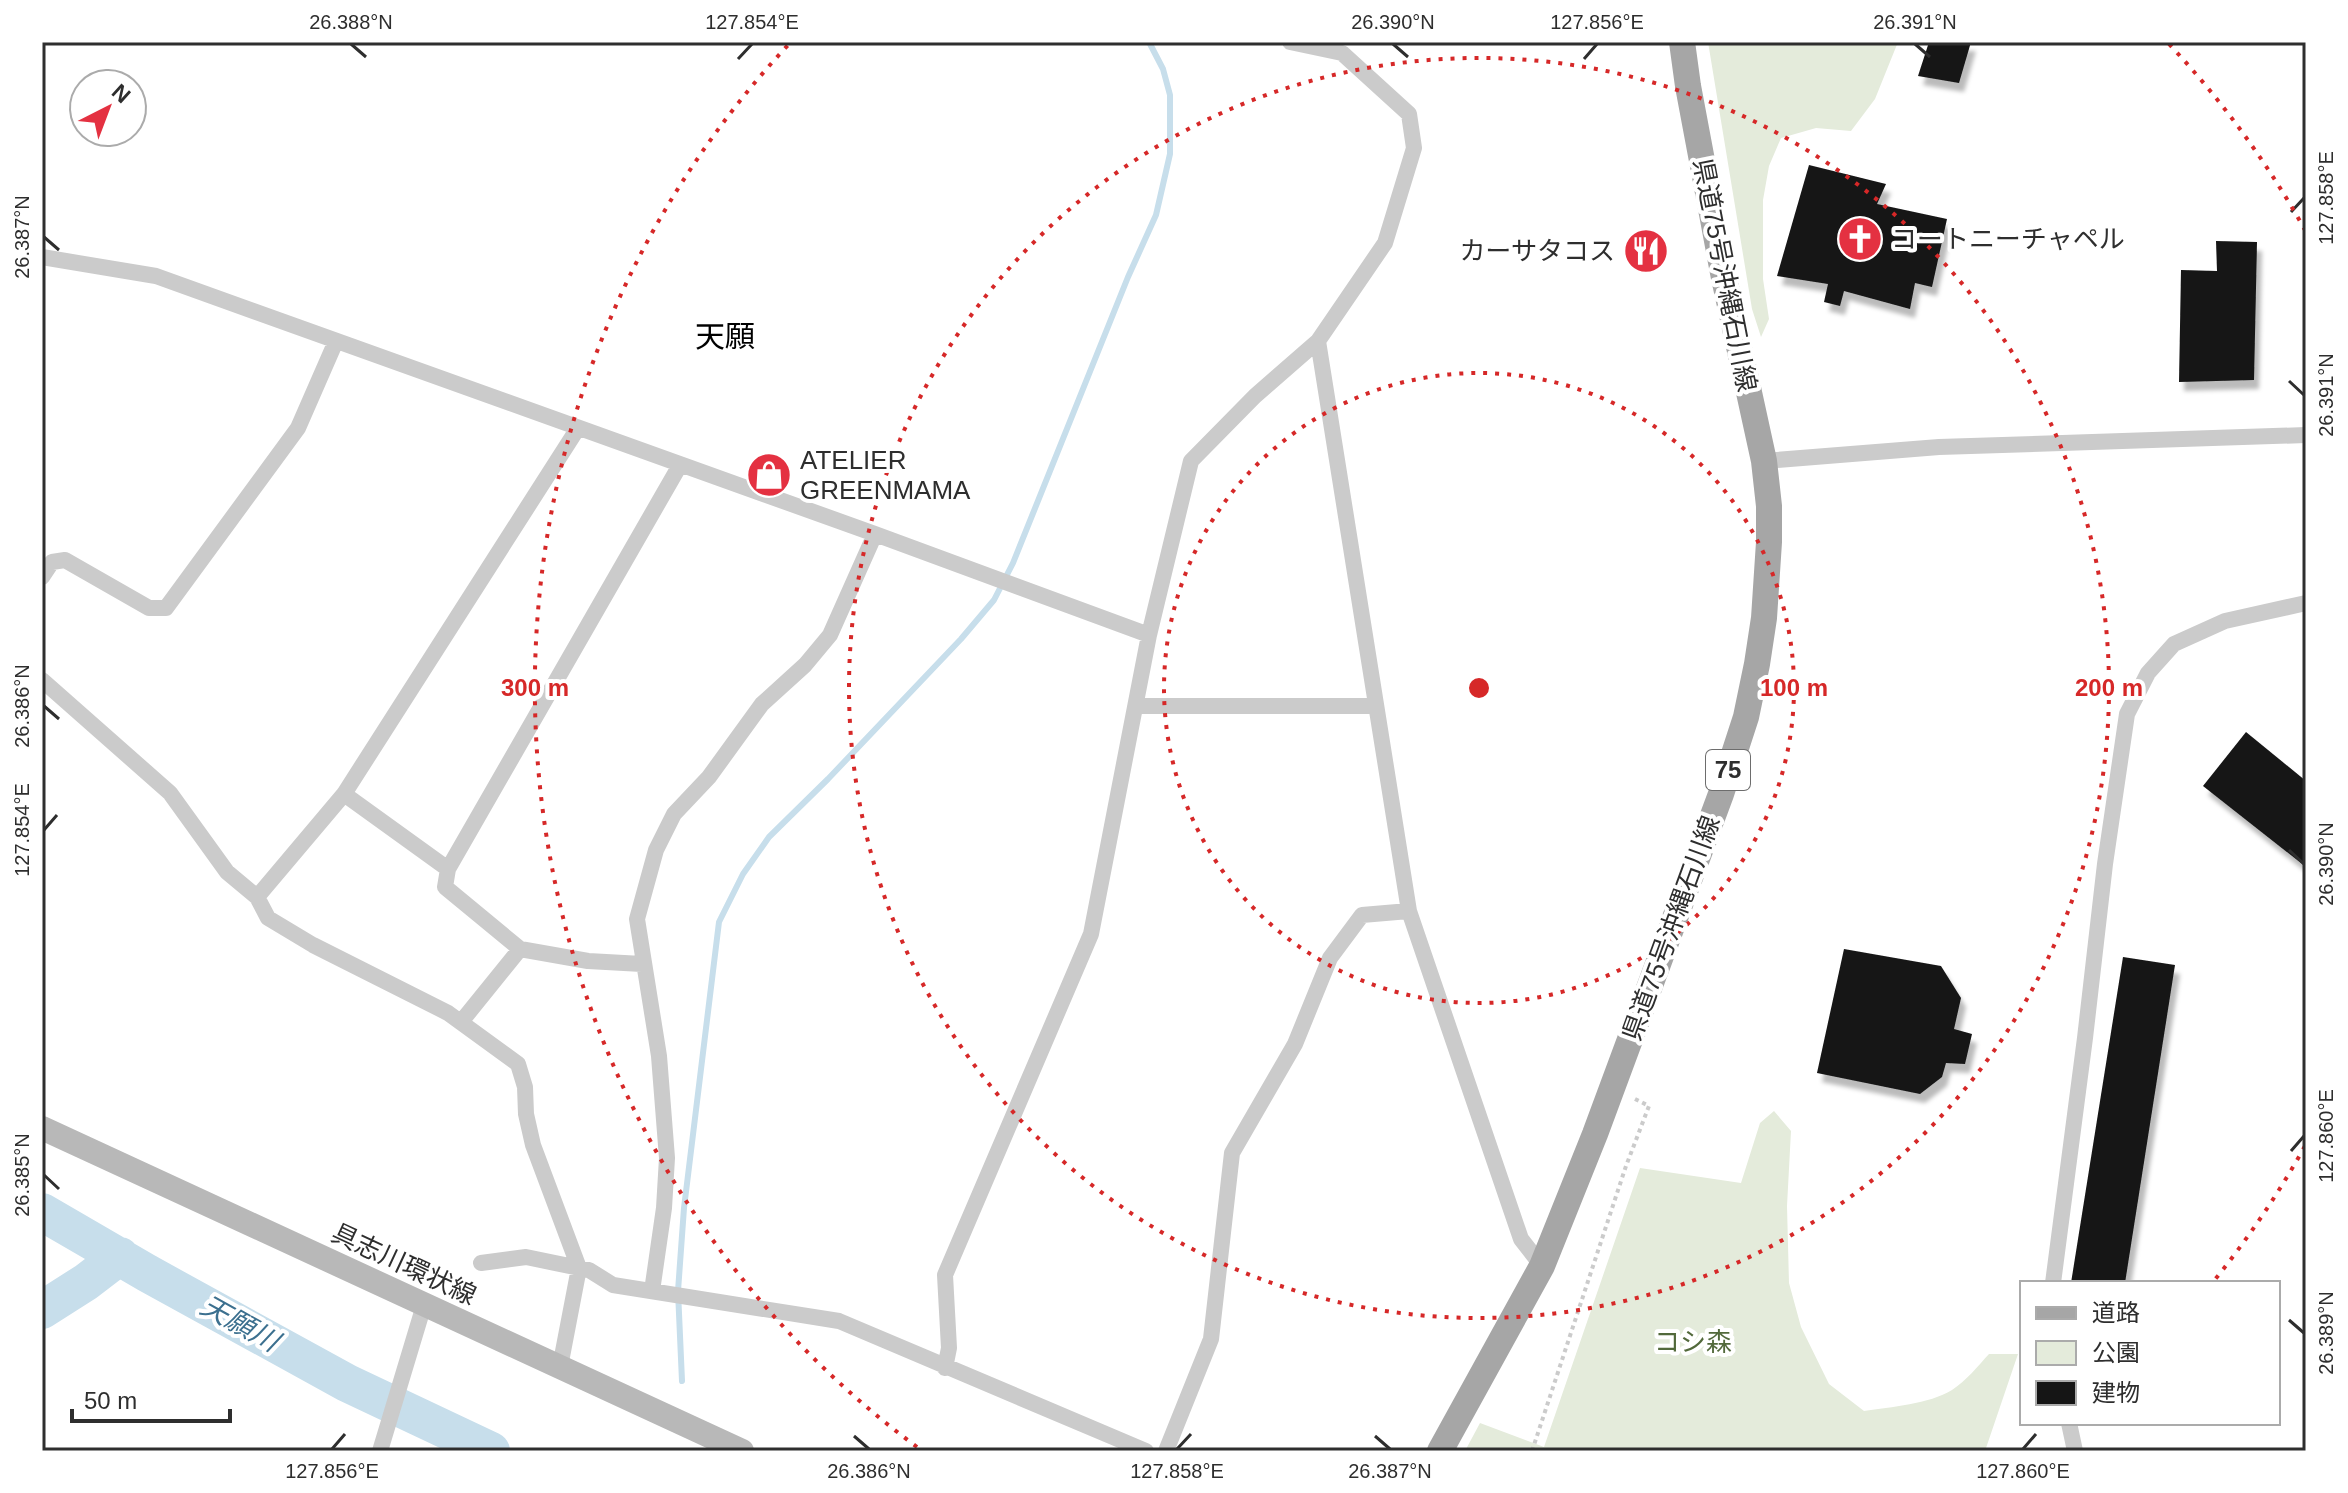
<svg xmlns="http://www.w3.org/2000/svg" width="2348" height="1493" viewBox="0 0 2348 1493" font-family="Arial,'Noto Sans JP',sans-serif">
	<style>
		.green { fill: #e4ebdb }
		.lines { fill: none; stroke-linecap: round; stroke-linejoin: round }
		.stream { stroke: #c7deeb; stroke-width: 6 }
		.river { stroke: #c7deeb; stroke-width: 38 }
		.building { fill: #151515; filter: url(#shadow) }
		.path { stroke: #cbcbcb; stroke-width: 4; stroke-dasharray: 4 4; stroke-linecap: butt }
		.minor { stroke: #cbcbcb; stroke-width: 16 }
		.secondary { stroke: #b8b8b8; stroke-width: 24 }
		.primary { stroke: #a6a6a6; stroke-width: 26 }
		.ticks { fill: none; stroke: #2e2e2e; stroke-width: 3 }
		.ring { fill: none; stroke: #d62828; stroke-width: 4; stroke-dasharray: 4 8 }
		.labels { text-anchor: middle; stroke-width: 8; stroke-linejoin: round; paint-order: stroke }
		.shield { fill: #fff; stroke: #6d6d6d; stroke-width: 2 }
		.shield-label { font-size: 24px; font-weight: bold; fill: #2e2e2e }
		.poi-label { font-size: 26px; fill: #2e2e2e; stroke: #fff; text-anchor: start }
		.street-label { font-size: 26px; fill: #2e2e2e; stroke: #fff }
		.park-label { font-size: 26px; fill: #52693b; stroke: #fff }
		.water-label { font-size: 28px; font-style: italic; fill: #3c708f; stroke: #fff }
		.quarter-label { font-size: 30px; fill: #000; stroke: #fff }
		.centre { fill: #d62828; stroke: #fff; stroke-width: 4 }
		.ring-label { font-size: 24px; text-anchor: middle; font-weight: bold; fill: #d62828; stroke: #fff; stroke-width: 8; stroke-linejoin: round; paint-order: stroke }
		.neatline { fill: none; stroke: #2e2e2e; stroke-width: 3 }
		.ticks-label { font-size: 20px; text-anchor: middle; fill: #2e2e2e }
	</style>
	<defs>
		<filter id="shadow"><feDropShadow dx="5" dy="9" stdDeviation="2" flood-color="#0004"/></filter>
	</defs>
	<rect width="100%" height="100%" fill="#fff"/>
	<path class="green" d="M1708,42h190l-23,57 -24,32 -35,-3 -35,10 -12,28 -6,34v79l6,40 -8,18 -9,-28z
		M1774,1111l17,20 -4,75 2,77 12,44 28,57 35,27c27,-4 65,-7 88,-21 14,-9 26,-24 37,-36h29l-33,97h-520l15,-28 64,24 96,-279 101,15 19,-60z"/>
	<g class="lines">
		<path class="stream" d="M682,1381l-4,-90 6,-83 35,-286 24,-48 26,-37 59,-58 133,-140 33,-39 19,-37 115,-286 28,-62 14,-61v-59l-7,-26 -14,-27"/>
		<path class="river" d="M42,1212l105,61 200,110 144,68
			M42,1310l44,-28 34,-26"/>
	</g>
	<path class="building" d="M1929,42h42l-12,41 -41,-7z
		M1809,165l77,19 -9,20 70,15 -15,68 -17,-4 -5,26 -66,-18 -4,15 -16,-4 4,-18 -51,-8z
		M2216,241l41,1 -3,138 -75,2 2,-112 36,1z
		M2246,732l60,49v86l-103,-81z
		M1844,949l97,17 20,32 -7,31 18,5 -7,30 -19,-1 -4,14 -22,17 -103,-21z
		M2123,957l52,8 -50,318h-54z"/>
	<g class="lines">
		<path class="path" d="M1532,1451l94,-285 23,-60 -16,-8"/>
		<path class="minor" d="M42,257l114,19 719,258 274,101
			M1318,341l91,570 112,328 21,27
			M1764,461l175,-14 367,-12
			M42,577l10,-15 13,-2 84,48h17l132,-180 38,-87
			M42,680l128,113 57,79 30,25 11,21 45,27 135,68 70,51 7,23 1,27 7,31 46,123 -19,99
			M1136,706h240
			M344,794l104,75
			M257,897l87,-103 234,-366
			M520,949l-75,-62 3,-18 232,-404
			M461,1022l59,-73 68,12 54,3
			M481,1263l45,-6 63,13 24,15 226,36 307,130
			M2053,1283l32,-245 20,-174 22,-150 21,-41 26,-29 51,-23 81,-18
			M652,1291l12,-83 3,-50 -8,-102 -22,-137 19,-69 18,-36 35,-37 53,-73 43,-39 25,-30 45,-101
			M945,1368l4,-20 -4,-73 146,-341 58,-299 42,-174 64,-65 63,-55 67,-98 29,-95 -5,-34 -67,-61 -52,-11
			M2069,1423l6,28
			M380,1451l44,-146
			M1166,1451l45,-112 21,-186 63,-109 35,-86 32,-43 47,-4"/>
		<path class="secondary" d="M42,1128l700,323"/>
		<path class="primary" d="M1440,1451l102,-185 53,-132 126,-340 25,-77 11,-53 7,-46 5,-76v-36l-5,-45 -40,-183 -36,-192 -6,-44"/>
	</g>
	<path class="ticks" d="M351,44l15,13M1393,44l15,13M1915,44l15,13M738,59l14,-15M1584,59l13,-15M2291,212l13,-14M44,237l15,13M2289,381l15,14M44,706l15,13M44,830l13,-15M2289,850l15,14M2291,1151l13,-15M44,1175l15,14M2289,1320l15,13M854,1436l15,13M1375,1436l15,13M332,1449l13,-15M1177,1449l14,-15M2023,1449l13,-15"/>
	<g class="ring">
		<circle cx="1479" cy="688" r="315"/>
		<circle cx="1479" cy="688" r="630"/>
		<path d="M2305 1146A944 944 0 0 1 2213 1282M917 1447A944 944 0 0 1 789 44M2169 44A944 944 0 0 1 2305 230"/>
	</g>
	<defs>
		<g id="church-disc" transform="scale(2.3)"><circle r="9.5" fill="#e43141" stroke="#fff"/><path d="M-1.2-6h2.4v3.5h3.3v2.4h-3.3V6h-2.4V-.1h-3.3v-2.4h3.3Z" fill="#fff"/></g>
		<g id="restaurant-disc" transform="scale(2.3)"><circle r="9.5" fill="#e43141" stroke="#fff"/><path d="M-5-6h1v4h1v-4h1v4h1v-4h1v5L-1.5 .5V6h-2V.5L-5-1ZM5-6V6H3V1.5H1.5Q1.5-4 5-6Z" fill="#fff"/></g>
		<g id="shop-disc" transform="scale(2.3)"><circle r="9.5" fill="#e43141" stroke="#fff"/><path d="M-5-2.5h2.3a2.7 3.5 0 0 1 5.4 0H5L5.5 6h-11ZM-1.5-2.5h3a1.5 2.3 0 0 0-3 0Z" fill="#fff"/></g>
	</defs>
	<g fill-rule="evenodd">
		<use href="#church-disc" x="1860" y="239"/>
		<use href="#restaurant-disc" x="1646" y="251"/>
		<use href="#shop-disc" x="769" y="475"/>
	</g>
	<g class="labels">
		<rect class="shield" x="1706" y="750" width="44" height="40" rx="6"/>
		<g class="shield-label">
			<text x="1728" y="778">75</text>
		</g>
		<g class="poi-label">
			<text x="1891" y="248">コートニーチャペル</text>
			<text x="1615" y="260" text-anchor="end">カーサタコス</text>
			<text x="800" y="469">ATELIER<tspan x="800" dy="30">GREENMAMA</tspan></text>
		</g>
		<g class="street-label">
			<text transform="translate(1725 275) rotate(79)" y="9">県道75号沖縄石川線</text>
			<text transform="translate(1671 928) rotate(-70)" y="9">県道75号沖縄石川線</text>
			<text transform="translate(404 1264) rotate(25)" y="9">具志川環状線</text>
		</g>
		<g class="park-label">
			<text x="1693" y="1351">コシ森</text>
		</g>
		<g class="water-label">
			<text transform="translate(240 1323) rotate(29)" y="10">天願川</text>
		</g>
		<g class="quarter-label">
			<text x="725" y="347">天願</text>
		</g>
	</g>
	<circle cx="1479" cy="688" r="12" class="centre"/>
	<g class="ring-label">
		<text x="1794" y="696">100 m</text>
		<text x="2109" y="696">200 m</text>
		<text x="535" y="696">300 m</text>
	</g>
	<rect width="2348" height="1493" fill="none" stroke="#ffffff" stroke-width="88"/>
	<rect x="2020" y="1281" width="260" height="144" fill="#ffffff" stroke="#ababab" stroke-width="2"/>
	<rect x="2036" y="1307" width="40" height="12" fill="#a6a6a6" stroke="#ababab" stroke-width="2"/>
	<text x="2092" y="1321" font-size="24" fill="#2e2e2e">道路</text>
	<rect x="2036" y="1341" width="40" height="24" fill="#e4ebdb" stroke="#ababab" stroke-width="2"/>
	<text x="2092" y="1361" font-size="24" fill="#2e2e2e">公園</text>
	<rect x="2036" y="1381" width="40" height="24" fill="#151515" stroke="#ababab" stroke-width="2"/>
	<text x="2092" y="1401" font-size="24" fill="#2e2e2e">建物</text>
	<g transform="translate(108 108) rotate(42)"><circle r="38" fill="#ffffff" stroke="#ababab" stroke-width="2"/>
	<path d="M0-6L14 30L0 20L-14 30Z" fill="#e43141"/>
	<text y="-12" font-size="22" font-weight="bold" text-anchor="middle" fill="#2e2e2e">N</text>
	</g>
	<path d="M72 1409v12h158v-12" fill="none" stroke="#2e2e2e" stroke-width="4"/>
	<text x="84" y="1409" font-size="24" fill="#2e2e2e" stroke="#ffffff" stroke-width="6" paint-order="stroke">50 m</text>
	<rect x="44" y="44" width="2260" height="1405" class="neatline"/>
	<g class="ticks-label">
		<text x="351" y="29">26.388°N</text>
		<text x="752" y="29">127.854°E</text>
		<text x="1393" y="29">26.390°N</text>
		<text x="1597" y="29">127.856°E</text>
		<text x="1915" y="29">26.391°N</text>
		<text transform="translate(2326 198) rotate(-90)" y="7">127.858°E</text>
		<text transform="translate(22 237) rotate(-90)" y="7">26.387°N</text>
		<text transform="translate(2326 395) rotate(-90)" y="7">26.391°N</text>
		<text transform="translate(22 706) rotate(-90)" y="7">26.386°N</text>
		<text transform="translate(22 830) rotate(-90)" y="7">127.854°E</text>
		<text transform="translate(2326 864) rotate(-90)" y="7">26.390°N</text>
		<text transform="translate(2326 1136) rotate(-90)" y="7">127.860°E</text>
		<text transform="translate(22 1175) rotate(-90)" y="7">26.385°N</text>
		<text transform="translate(2326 1333) rotate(-90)" y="7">26.389°N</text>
		<text x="332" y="1478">127.856°E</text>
		<text x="869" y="1478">26.386°N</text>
		<text x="1177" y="1478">127.858°E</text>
		<text x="1390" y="1478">26.387°N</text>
		<text x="2023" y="1478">127.860°E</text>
	</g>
</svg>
